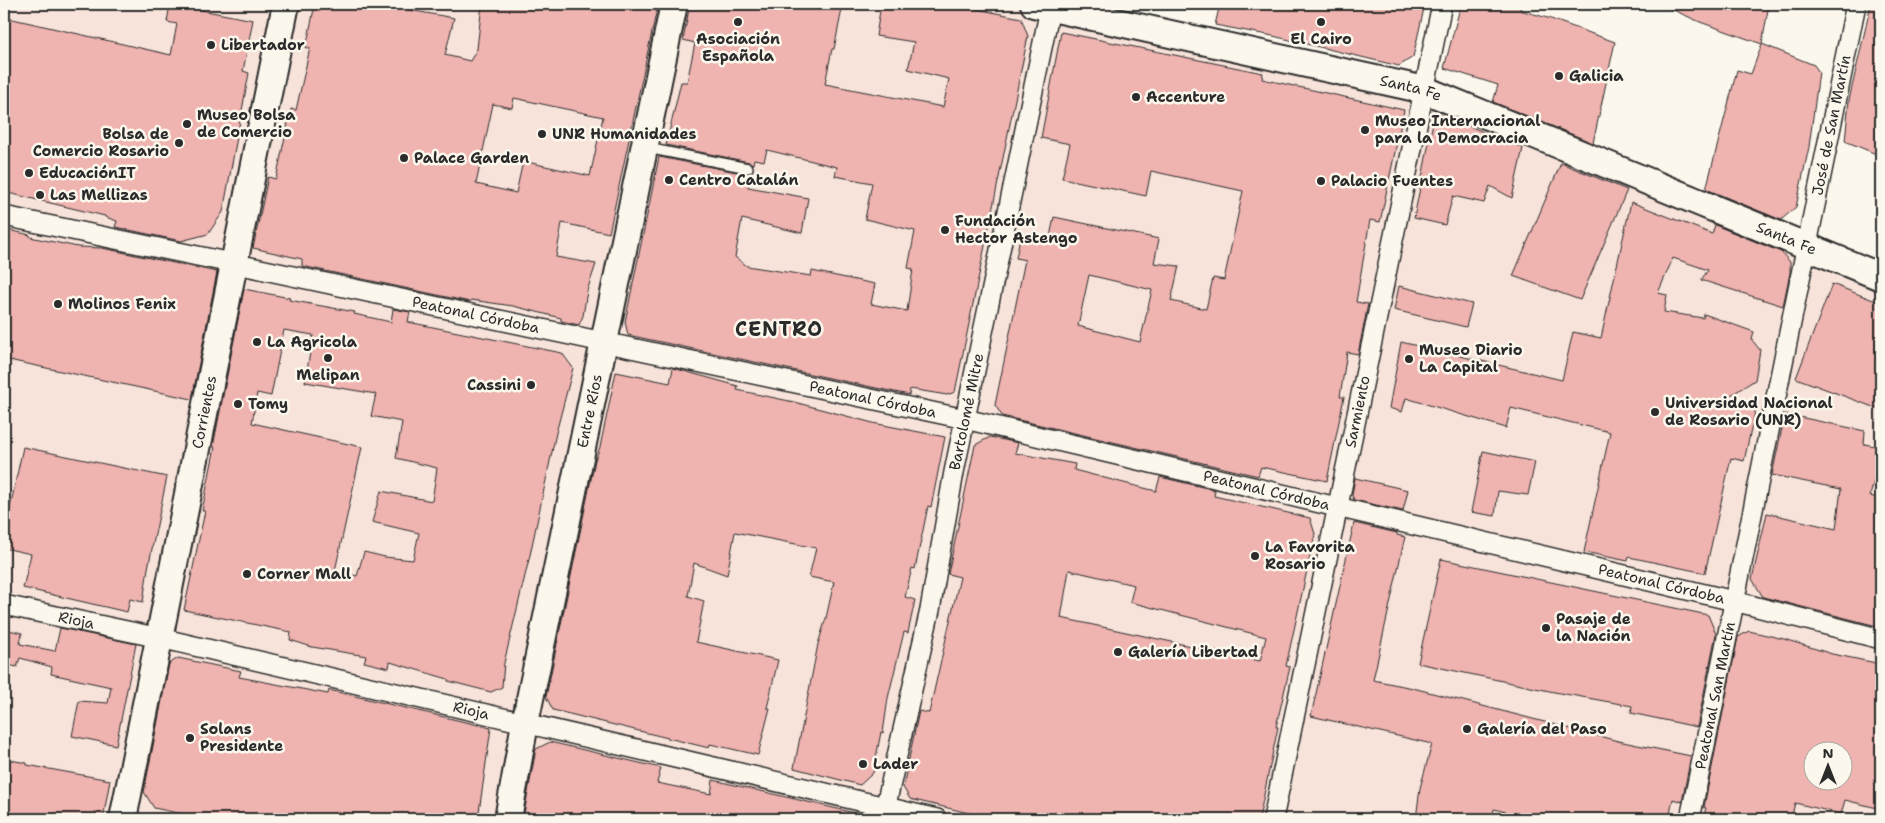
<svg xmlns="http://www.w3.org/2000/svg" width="1885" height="823" viewBox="0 0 1885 823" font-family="'Shantell Sans',sans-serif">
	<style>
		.built { fill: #f7e3da; fill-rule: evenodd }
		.building { fill: #efb3b0; stroke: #2b2b2b; fill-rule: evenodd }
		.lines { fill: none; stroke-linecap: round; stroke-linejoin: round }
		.lane-casing { stroke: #2b2b2b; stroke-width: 12 }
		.street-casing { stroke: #2b2b2b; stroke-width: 22 }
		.secondary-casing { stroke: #2b2b2b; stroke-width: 30 }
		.lane { stroke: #fbf7ec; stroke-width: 9 }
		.street { stroke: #fbf7ec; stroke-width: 19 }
		.secondary { stroke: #fbf7ec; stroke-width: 26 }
		.poi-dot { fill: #2b2b2b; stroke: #fbf7ec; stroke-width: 2 }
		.labels { text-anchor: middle; stroke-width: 5; stroke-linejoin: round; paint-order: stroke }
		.poi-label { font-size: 15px; font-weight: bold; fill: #2b2b2b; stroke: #fbf7ec; text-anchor: start }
		.street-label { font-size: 15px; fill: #2b2b2b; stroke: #fbf7ec }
		.district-label { font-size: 20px; font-weight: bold; letter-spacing: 1px; fill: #2b2b2b; stroke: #fbf7ec }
	</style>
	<rect width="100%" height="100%" fill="#fbf7ec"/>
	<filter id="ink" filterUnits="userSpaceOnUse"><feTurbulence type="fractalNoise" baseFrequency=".02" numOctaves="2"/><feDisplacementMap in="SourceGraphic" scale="10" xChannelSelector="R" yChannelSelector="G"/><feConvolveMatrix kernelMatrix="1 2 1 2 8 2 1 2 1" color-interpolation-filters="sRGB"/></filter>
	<g filter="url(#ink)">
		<path class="built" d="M4,4h1030l391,86 456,187v542h-1877zM1812,750h30v30h-30z"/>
		<path class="building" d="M170,4l83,16 -10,51 6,2 -26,139 -15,22 -27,7 -66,-14 2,-6 -12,-4v-1l-101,-24v-175l167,38 6,-31 -10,-2z
			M315,4h60l79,14 -9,37 25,6 7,-12 5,-45h176l-49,229 -47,-10 -6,34 40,7 -9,27 -4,25 -4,9 -18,-4v-3l-48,-12 -42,-6 -1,2 -168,-36v-7l-49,-11 15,-71 8,2 15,-70 5,1 14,-62h-4zM514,98l89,19 -13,59 -67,-15 -7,32 -40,-9 17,-80 19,4z
			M690,4h153l-9,45h-2l-7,35 118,23 6,-28 -41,-10 6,-27 -38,-6 5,-32h71l69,14 7,18 -73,356 -8,3 -37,-6 -1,6 -281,-60 -3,-13 34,-165 88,17 4,-1 -3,14 60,11 -6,35 -60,-14 -7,38 12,9 64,10 1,-5 63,13 -4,20 36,7 6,-42 -5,-1 7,-37 -50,-12 7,-36 -37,-7 2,-9 -70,-17 -3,11 -10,-2 -1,5 -4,-2 -83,-17 15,-63h6l8,-39 -12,-3z
			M1220,4h205l-12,53 -14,9 -126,-30 -58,-11z
			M1461,4h61l-2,6 31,9 64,23 -22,101 -100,-41 5,-17 -54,-17z
			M1660,4h109l-7,40 -62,-22z
			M1871,4h10v152l-36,-15 4,-41z
			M1061,32l202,41 -1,6 142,31 -24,112 -10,-2 -14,82 12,2 -10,50 -11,-2 -7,45h4l-17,84 -66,-14 -3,9 -256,-60 -7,-11 30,-145 -9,-2 4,-21 29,5 5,-25 105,22 -5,24 25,3 -8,35 35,8 7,-31 11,2 19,-89 -92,-20 -5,25 -84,-18 8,-34 -29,-6zM1089,275l63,15 -12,52 -62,-16z
			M1762,44l52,21 5,7 -10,75 -13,60 -15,13 -75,-31 31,-119 14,4z
			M1435,112l88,36 -11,50 -22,-12 -6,17 -31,-7 -8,29 -31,-7z
			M1561,163l66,27 -47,110 -67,-24z
			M1631,202l81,32 3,-9 66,27 9,10v11l-7,33 -82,-26 7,-10 -35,-12 -15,35 9,2 -3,17 39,6 1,-4 50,18 -2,8 8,10 -5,30 -27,17 29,6 -13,58 -13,-3 -26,115 -76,-16 -1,4 -44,-9 26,-120 -99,-24 -5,20 -100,-30 -4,14 -13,-4 12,-66 161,38 11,-48 28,6z
			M4,229l26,6v2l48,10 24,1 115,24 -25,127 -188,-40z
			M1832,284l49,19v107l-85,-32z
			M1399,286l73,18 -6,23 -72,-17z
			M244,289l46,9 -1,2 66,12 -1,2 37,8 2,-13 17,3 -2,10 154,31 11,15 -17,65 -26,122 -26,108 -2,24 -11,5 -43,-11v-2l-58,-17 -1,6 -25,-6 2,-6 -54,-9 -22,-7 1,-8 -107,-22 21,-99h-3l13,-64h-2zM284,330l29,5 -8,47 71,12 -5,22 31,6 -6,36 41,10 -5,33 -51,-10 -9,31 47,11 -6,27 -28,-3 -21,-5 -7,24 -22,-5 27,-124 -110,-24 5,-30 14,3z
			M673,368l65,18 -1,4 57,12 79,21 72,14 -14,70 -3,-1 -13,63 -3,-1 -7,29 10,3 -7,33 -4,-1 -16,66 -5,35 -2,-1 -8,41 -13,12 -66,-17 24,-124 8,-26 8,-36 -25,-5 7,-29 -81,-16 -8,43 -33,-12 -6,33 16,5 -8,41 82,18 -11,48h3l-12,47 -48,-11 -1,4 -156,-38 -7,-13 49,-237 5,-13 16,-75 54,11z
			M1785,414l80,17 -1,13 17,3v7l-11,42 11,3v128l-118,-30 -11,-18 15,-66 69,16 5,-40 -69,-14z
			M990,437l28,6 -3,10 60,11 -1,6 46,12 36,9 4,-14 55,13 -1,6 96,22 5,16 -29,132 4,1 -14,60h2l-19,92h-265l-84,-20 -7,-12 16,-76 10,2 31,-136 -12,-3 27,-129zM1069,570l65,15 -4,17 136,35 -6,24 -199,-43z
			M23,447l144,30 -19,91 -5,34 -13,-3 -3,13 -104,-24 8,-34 -27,-6v-12z
			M1483,451l52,11 -7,33 -30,-4 -3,25 -24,-4z
			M1355,478l53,12 -5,21 -49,-11 -2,-5z
			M1354,523l43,10v2l8,2 -32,143 40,8 205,53 73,15 -9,46 -9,-3 -4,20h-145l1,-2 -31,-8 -2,10h-76l4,-31 12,-44 -121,-28z
			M1441,559l267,56 8,19 -19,93 -66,-14 1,-7 -78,-14 -136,-29z
			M60,628l76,16 -20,101 -44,-9 7,-35 29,2 3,-16 -60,-13 1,-7 -32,-9 -3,9 -13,-3v-35l18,4 -2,11 35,7z
			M1749,631l35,8 48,15 49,10v145l-36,-9 -4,14 -46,-11 -4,16h-88l3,-11 -2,-1 34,-170zM1812,750h30v30h-30z
			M178,658l63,13 -2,6 89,17 1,-4 162,38 -13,91h-272l-52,-11 -10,-16 25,-128z
			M550,742l111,26 -4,15 54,11 2,-14 142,33 -1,6h-331l13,-70z
			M4,759l23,4v2l83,15 -7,39h-99z"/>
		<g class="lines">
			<g class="lane-casing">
				<path id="lane" d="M647,148l101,20"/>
			</g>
			<g class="street-casing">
				<g id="street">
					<path id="s1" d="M4,216l242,50 719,153 769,182 147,38"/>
					<path id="s2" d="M4,605l156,33 777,181"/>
					<path id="s3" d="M883,818l47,-208 24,-138 97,-468"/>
					<path id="s4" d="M1273,819l169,-815"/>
					<path id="s5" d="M1690,819l166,-815"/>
				</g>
			</g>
			<g class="secondary-casing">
				<g id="secondary">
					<path id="s6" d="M1034,4l391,86 456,187"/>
					<path id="s7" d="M123,819l163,-815"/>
					<path id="s8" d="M508,819l17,-96 149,-719"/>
				</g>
			</g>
			<use href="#lane" class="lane"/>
			<use href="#street" class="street"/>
			<use href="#secondary" class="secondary"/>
		</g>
	</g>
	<g class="poi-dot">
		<circle cx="738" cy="22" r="5"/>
		<circle cx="1321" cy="22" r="5"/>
		<circle cx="211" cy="45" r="5"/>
		<circle cx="1559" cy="76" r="5"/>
		<circle cx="1136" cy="97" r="5"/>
		<circle cx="187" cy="124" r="5"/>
		<circle cx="1365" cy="130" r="5"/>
		<circle cx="542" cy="134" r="5"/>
		<circle cx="179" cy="143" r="5"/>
		<circle cx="404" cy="158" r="5"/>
		<circle cx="29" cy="173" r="5"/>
		<circle cx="669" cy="180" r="5"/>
		<circle cx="1321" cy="181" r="5"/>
		<circle cx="40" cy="195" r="5"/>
		<circle cx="945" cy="230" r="5"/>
		<circle cx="58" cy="304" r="5"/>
		<circle cx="257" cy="342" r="5"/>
		<circle cx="328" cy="358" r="5"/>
		<circle cx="1409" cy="359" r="5"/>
		<circle cx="531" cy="385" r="5"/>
		<circle cx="238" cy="404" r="5"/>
		<circle cx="1655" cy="412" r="5"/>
		<circle cx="1255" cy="556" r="5"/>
		<circle cx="247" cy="574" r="5"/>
		<circle cx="1546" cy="628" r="5"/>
		<circle cx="1118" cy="652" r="5"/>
		<circle cx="1467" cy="729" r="5"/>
		<circle cx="190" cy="738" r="5"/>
		<circle cx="863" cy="764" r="5"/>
	</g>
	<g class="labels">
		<g class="poi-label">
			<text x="738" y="44" text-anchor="middle">Asociación<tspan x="738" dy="17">Española</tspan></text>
			<text x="1321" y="44" text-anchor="middle">El Cairo</text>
			<text x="221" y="50">Libertador</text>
			<text x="1569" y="81">Galicia</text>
			<text x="1146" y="102">Accenture</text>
			<text x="197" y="120">Museo Bolsa<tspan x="197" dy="17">de Comercio</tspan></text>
			<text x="1375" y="126">Museo Internacional<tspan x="1375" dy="17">para la Democracia</tspan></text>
			<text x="169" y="139" text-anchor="end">Bolsa de<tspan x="169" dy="17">Comercio Rosario</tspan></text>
			<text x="552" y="139">UNR Humanidades</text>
			<text x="414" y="163">Palace Garden</text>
			<text x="39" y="178">EducaciónIT</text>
			<text x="679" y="185">Centro Catalán</text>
			<text x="1331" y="186">Palacio Fuentes</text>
			<text x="50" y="200">Las Mellizas</text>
			<text x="955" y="226">Fundación<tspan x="955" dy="17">Hector Astengo</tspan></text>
			<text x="68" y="309">Molinos Fenix</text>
			<text x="267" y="347">La Agricola</text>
			<text x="1419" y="355">Museo Diario<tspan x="1419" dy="17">La Capital</tspan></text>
			<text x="328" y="380" text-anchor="middle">Melipan</text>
			<text x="521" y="390" text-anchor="end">Cassini</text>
			<text x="1665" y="408">Universidad Nacional<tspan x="1665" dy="17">de Rosario (UNR)</tspan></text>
			<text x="248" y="409">Tomy</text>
			<text x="1265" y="552">La Favorita<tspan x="1265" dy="17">Rosario</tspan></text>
			<text x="257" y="579">Corner Mall</text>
			<text x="1556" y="624">Pasaje de<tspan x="1556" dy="17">la Nación</tspan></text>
			<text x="1128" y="657">Galería Libertad</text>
			<text x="200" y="734">Solans<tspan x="200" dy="17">Presidente</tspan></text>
			<text x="1477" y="734">Galería del Paso</text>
			<text x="873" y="769">Lader</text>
		</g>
		<g class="street-label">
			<text dy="5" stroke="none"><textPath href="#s6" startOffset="386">Santa Fe</textPath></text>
			<text dy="5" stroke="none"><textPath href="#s5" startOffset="708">José de San Martín</textPath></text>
			<text dy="5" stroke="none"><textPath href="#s6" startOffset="791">Santa Fe</textPath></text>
			<text dy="5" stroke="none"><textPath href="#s1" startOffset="482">Peatonal Córdoba</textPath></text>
			<text dy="5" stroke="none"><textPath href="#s1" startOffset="888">Peatonal Córdoba</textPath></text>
			<text dy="5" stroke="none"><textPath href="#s8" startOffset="416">Entre Ríos</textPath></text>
			<text dy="5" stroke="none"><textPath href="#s4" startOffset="416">Sarmiento</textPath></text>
			<text dy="5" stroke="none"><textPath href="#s7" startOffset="415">Corrientes</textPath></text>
			<text dy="5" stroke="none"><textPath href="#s3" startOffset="415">Bartolomé Mitre</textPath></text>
			<text dy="5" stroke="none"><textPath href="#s1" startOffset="1292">Peatonal Córdoba</textPath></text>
			<text dy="5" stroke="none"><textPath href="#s1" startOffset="1698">Peatonal Córdoba</textPath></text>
			<text dy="5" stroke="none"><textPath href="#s2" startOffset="74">Rioja</textPath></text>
			<text dy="5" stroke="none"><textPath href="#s5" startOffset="126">Peatonal San Martín</textPath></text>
			<text dy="5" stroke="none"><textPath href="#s2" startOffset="479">Rioja</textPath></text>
		</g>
		<g class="district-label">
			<text x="779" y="336">CENTRO</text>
		</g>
	</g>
	<rect width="1885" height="823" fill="none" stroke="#fbf7ec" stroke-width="20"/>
	<rect x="10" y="10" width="1865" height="803" fill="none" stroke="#2b2b2b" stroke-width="2" filter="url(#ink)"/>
	<g transform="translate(1828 766)"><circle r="24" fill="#fbf7ec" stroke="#a8a59f"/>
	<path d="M0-4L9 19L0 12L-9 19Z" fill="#2b2b2b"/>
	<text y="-8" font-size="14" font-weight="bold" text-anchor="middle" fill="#2b2b2b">N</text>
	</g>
</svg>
